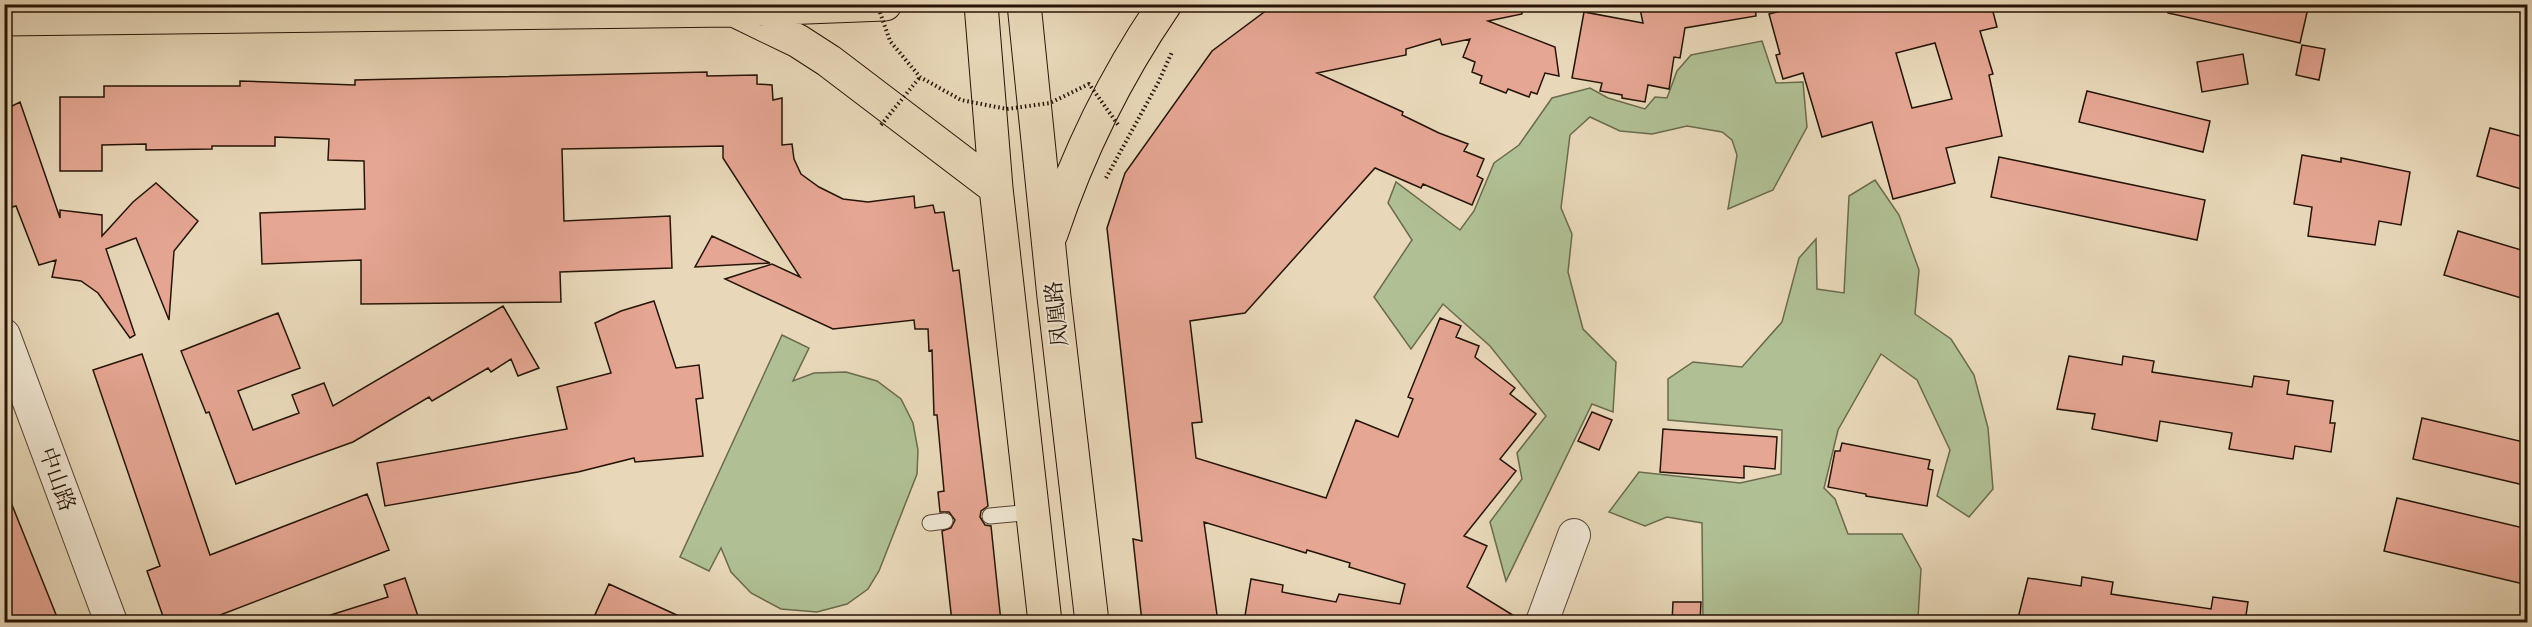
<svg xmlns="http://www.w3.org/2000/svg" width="2532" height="627" viewBox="0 0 2532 627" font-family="'IM FELL Double Pica','Noto Serif SC',serif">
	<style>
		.green { fill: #b0c094; stroke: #6b6a4d; stroke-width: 1.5 }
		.building { fill: #e5a693; stroke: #261406; stroke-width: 1.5; fill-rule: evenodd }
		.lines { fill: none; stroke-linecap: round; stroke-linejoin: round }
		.service-casing { stroke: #564533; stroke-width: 17 }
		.minor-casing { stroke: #564533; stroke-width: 34 }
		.primary-casing { stroke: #261406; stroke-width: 35 }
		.path { stroke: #261406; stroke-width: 4; stroke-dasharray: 1.5 3; stroke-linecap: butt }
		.service { stroke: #f0e6d2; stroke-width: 15 }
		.minor { stroke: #f0e6d2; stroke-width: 32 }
		.primary { stroke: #e8d8b9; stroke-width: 33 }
		.path-bridge { stroke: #261406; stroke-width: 4; stroke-dasharray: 1.5 3; stroke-linecap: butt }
		.labels { text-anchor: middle; stroke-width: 4.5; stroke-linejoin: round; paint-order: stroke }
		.street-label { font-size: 22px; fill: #261406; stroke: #f0e6d2 }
	</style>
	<rect width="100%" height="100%" fill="#e8d8b9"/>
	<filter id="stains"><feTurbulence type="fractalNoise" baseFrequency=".00333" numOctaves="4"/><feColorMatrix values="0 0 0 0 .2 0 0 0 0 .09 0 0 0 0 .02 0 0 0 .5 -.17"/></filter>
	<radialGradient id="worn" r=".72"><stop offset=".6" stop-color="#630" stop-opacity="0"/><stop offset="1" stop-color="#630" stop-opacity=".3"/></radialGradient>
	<path class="green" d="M1762,41l14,42 27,-1 4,45 -34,63 -45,19 9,-54 -5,-15 -10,-8 -35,-6 -35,8 -32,-3 -30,-14 -20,18 -9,73 11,26 -4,38 15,57 33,33 -3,50 -21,-8 -86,177 -16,-59 32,-43 -5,-26 29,-37 -56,-70 -47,-42 -32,45 -37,-52 38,-57 -24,-37 8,-21 64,48 14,-19 20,-48 25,-18 33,-47 38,-10 18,10 37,11 10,-12 12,1 10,-27 14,-16z
		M1875,180l24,35 20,55 -4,44 36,25 23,36 14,53 5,61 -24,28 -32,-21 13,-46 -33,-70 -36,-26 -43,76 -14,58 11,11 13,35h54l19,35 -3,49 -54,4h-161l-1,-99 -35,-6 -22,9 -36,-14 30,-40 101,11 41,-9 1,-44 -114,-10v-41l25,-17 49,5 40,-45 17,-64 17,-19 1,50 27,4 5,-97z
		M782,335l27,13 -16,33 21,-8 32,-1 31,9 24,18 12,24 5,27 -1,24 -38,97 -11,18 -21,15 -30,8 -36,-3 -30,-16 -20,-21 -10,-24 -12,23 -29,-14z"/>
	<path class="building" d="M1284,4h237l1,10 -34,7 67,26 4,29 -14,-3 -8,21 -6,-2 -2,5 -21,-8 -2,4 -26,-10 2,-7 -10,-4 3,-10 -12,-5 7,-18 -28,6 -2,-6 -34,10v6l-89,18 86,39 -1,3 37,18 29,11 -4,7 20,8 -7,17 6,3 -11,26 -49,-21 -2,4 -46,-20 -130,145 -55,8 12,101 -10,1 4,35 130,40 30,-78 42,17 15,-38 -5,-2 32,-79 21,8 -5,11 23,9 -4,11 40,31 -5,6 26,20 -36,45 16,12 -52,65 23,10 -20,41 57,35h-280l7,-43 32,6 -1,7 10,2 44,8 3,-8 61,10 5,-20 -56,-17 1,-4 -43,-13 -1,3 -102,-31 14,100h-76l-9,-83 9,2 -35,-313 18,-55 87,-122 59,-44z
		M1639,4h116l1,12 -71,12 -5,30 -6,-1 -5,32 -21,-4 -3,17 -23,-4v-3l-22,-4 2,-8 -30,-5 12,-66 59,11z
		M1810,4h181l6,23 -17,4 13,43 -4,1 13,61 -56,12 9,35 -62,16 -21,-77 -50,15 -19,-64 -20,6 -7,-24 4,-1 -11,-40zM1935,43l17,56 -40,9 -16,-55z
		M2169,4h140l-9,39 -132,-30z
		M2302,45l23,4 -6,31 -23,-5z
		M2243,54l5,30 -46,8 -5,-30z
		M707,72v4l50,-1v9l15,1 1,15 9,-2v47l10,-1 2,15 7,15 18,13 24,12 25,3 46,-6 1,12 18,-3 2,8 9,-1 9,59 6,-1 29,236 -7,5 -1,6 5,8 6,1 10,96h-49l-10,-91 9,-3 4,-8 -6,-8h-9l-2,-20 6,-1 -7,-76h-3l-2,-65 -3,1 -1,-22h-13l-1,-9 -81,9 -108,-50 47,-15 28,13 -77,-119v-12l-161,3 2,72 106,-5 2,52 -112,4 1,30 -200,2v-44l-99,4 -2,-51 105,-4 -1,-48 -36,-1 1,-21 -54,-2v9h-63v3l-66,1v-6l-44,1v26h-42v-74h44v-11h136v-5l115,4v-5z
		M2087,91l123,30 -7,31 -124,-30z
		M20,102l40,116v-8l42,5v21l31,-34 23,-19 42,38 -24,30 -5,69 -33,-82 -30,11 29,86 -5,3 -32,-45 -17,-12 -29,-4 4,-17 -17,5 -23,-59 -4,1 -8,-18v-79z
		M2490,128l38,10v53l-51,-15z
		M2302,155l39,7v-4l69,14 -9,53 -22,-4 -4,24 -67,-9 4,-29 -18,-3z
		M1999,157l206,43 -8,40 -206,-43z
		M2458,231l70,21v48l-84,-25z
		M712,236l58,27 -75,4z
		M654,301l22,67 23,-3 4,33 -7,1 7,57 -68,6 -1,-4 -56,14 -193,34 -8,-43 190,-34 -10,-42 54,-14 -16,-50 26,-12z
		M503,306l36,62 -21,8 -7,-17 -20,13 -3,-4 -56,33 -3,-4 -76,45 -117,42 -27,-72 -3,1 -25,-62 97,-38 22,55 -62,23 15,39 46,-17 -7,-18 32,-12 9,23z
		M142,354l68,201 157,-61 22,56 -187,72h-37l-18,-51 13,-5 -67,-196z
		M2069,356l53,9 1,-9 31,5 -2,11 100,15 2,-11 35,5 -2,13 46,7 -3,22h5l-4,29 -36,-6 -2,13 -64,-10 3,-16 -72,-12 -3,20 -65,-12 3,-15 -38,-5z
		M1592,412l20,8 -13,30 -21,-9z
		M2422,418l106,25v43l-115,-27z
		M1663,429l114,8 -2,32 -31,-3v12l-84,-6z
		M1842,443l88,17 -2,9 5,1 -6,36 -61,-10v-2l-38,-7 7,-36h5z
		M4,490h2l53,132h-51l-4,-7z
		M2397,498l131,31v56l-144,-34z
		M2082,577l31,5 -2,12 53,8 47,7 2,-12 35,5 -3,20h-228l11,-44 53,8z
		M405,578l15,44h-98l-1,-4 67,-21 -4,-12z
		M609,584l83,38h-87l-11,-5z
		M1673,602h28l-1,20h-28z"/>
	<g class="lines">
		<g class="service-casing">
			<path id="service" d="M990,516l43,-4
				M930,523l15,-2"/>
		</g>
		<g class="minor-casing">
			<path id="minor" d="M4,335l107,287
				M1542,622l32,-87"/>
		</g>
		<g class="primary-casing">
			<path id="primary" d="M981,4l15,184 49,434
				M1024,4l30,293 38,325
				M738,12l60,29 31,20 167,127
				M4,19l727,-9 154,-6
				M1051,234c27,-81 66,-160 114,-230"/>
		</g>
		<path class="path" d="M1106,178l52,-95 14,-31"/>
		<use href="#service" class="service"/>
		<use href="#minor" class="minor"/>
		<use href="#primary" class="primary"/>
		<path class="path-bridge" d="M877,4l13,37 30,36 41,23 46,9 43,-6 39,-19 30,42
			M881,125l39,-48"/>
	</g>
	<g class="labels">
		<g class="street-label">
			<text transform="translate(1056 314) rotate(-96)" y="8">凤凰路</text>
			<text transform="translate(58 479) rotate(70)" y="8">中山路</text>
		</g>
	</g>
	<rect width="2532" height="627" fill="none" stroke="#e8d8b9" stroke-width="24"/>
	<rect x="6" y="6" width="2520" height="615" fill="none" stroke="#261406" stroke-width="3"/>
	<rect x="12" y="12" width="2508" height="603" fill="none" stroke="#261406" stroke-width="1.5"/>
	<rect width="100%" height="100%" filter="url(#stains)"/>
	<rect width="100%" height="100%" fill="url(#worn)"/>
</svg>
